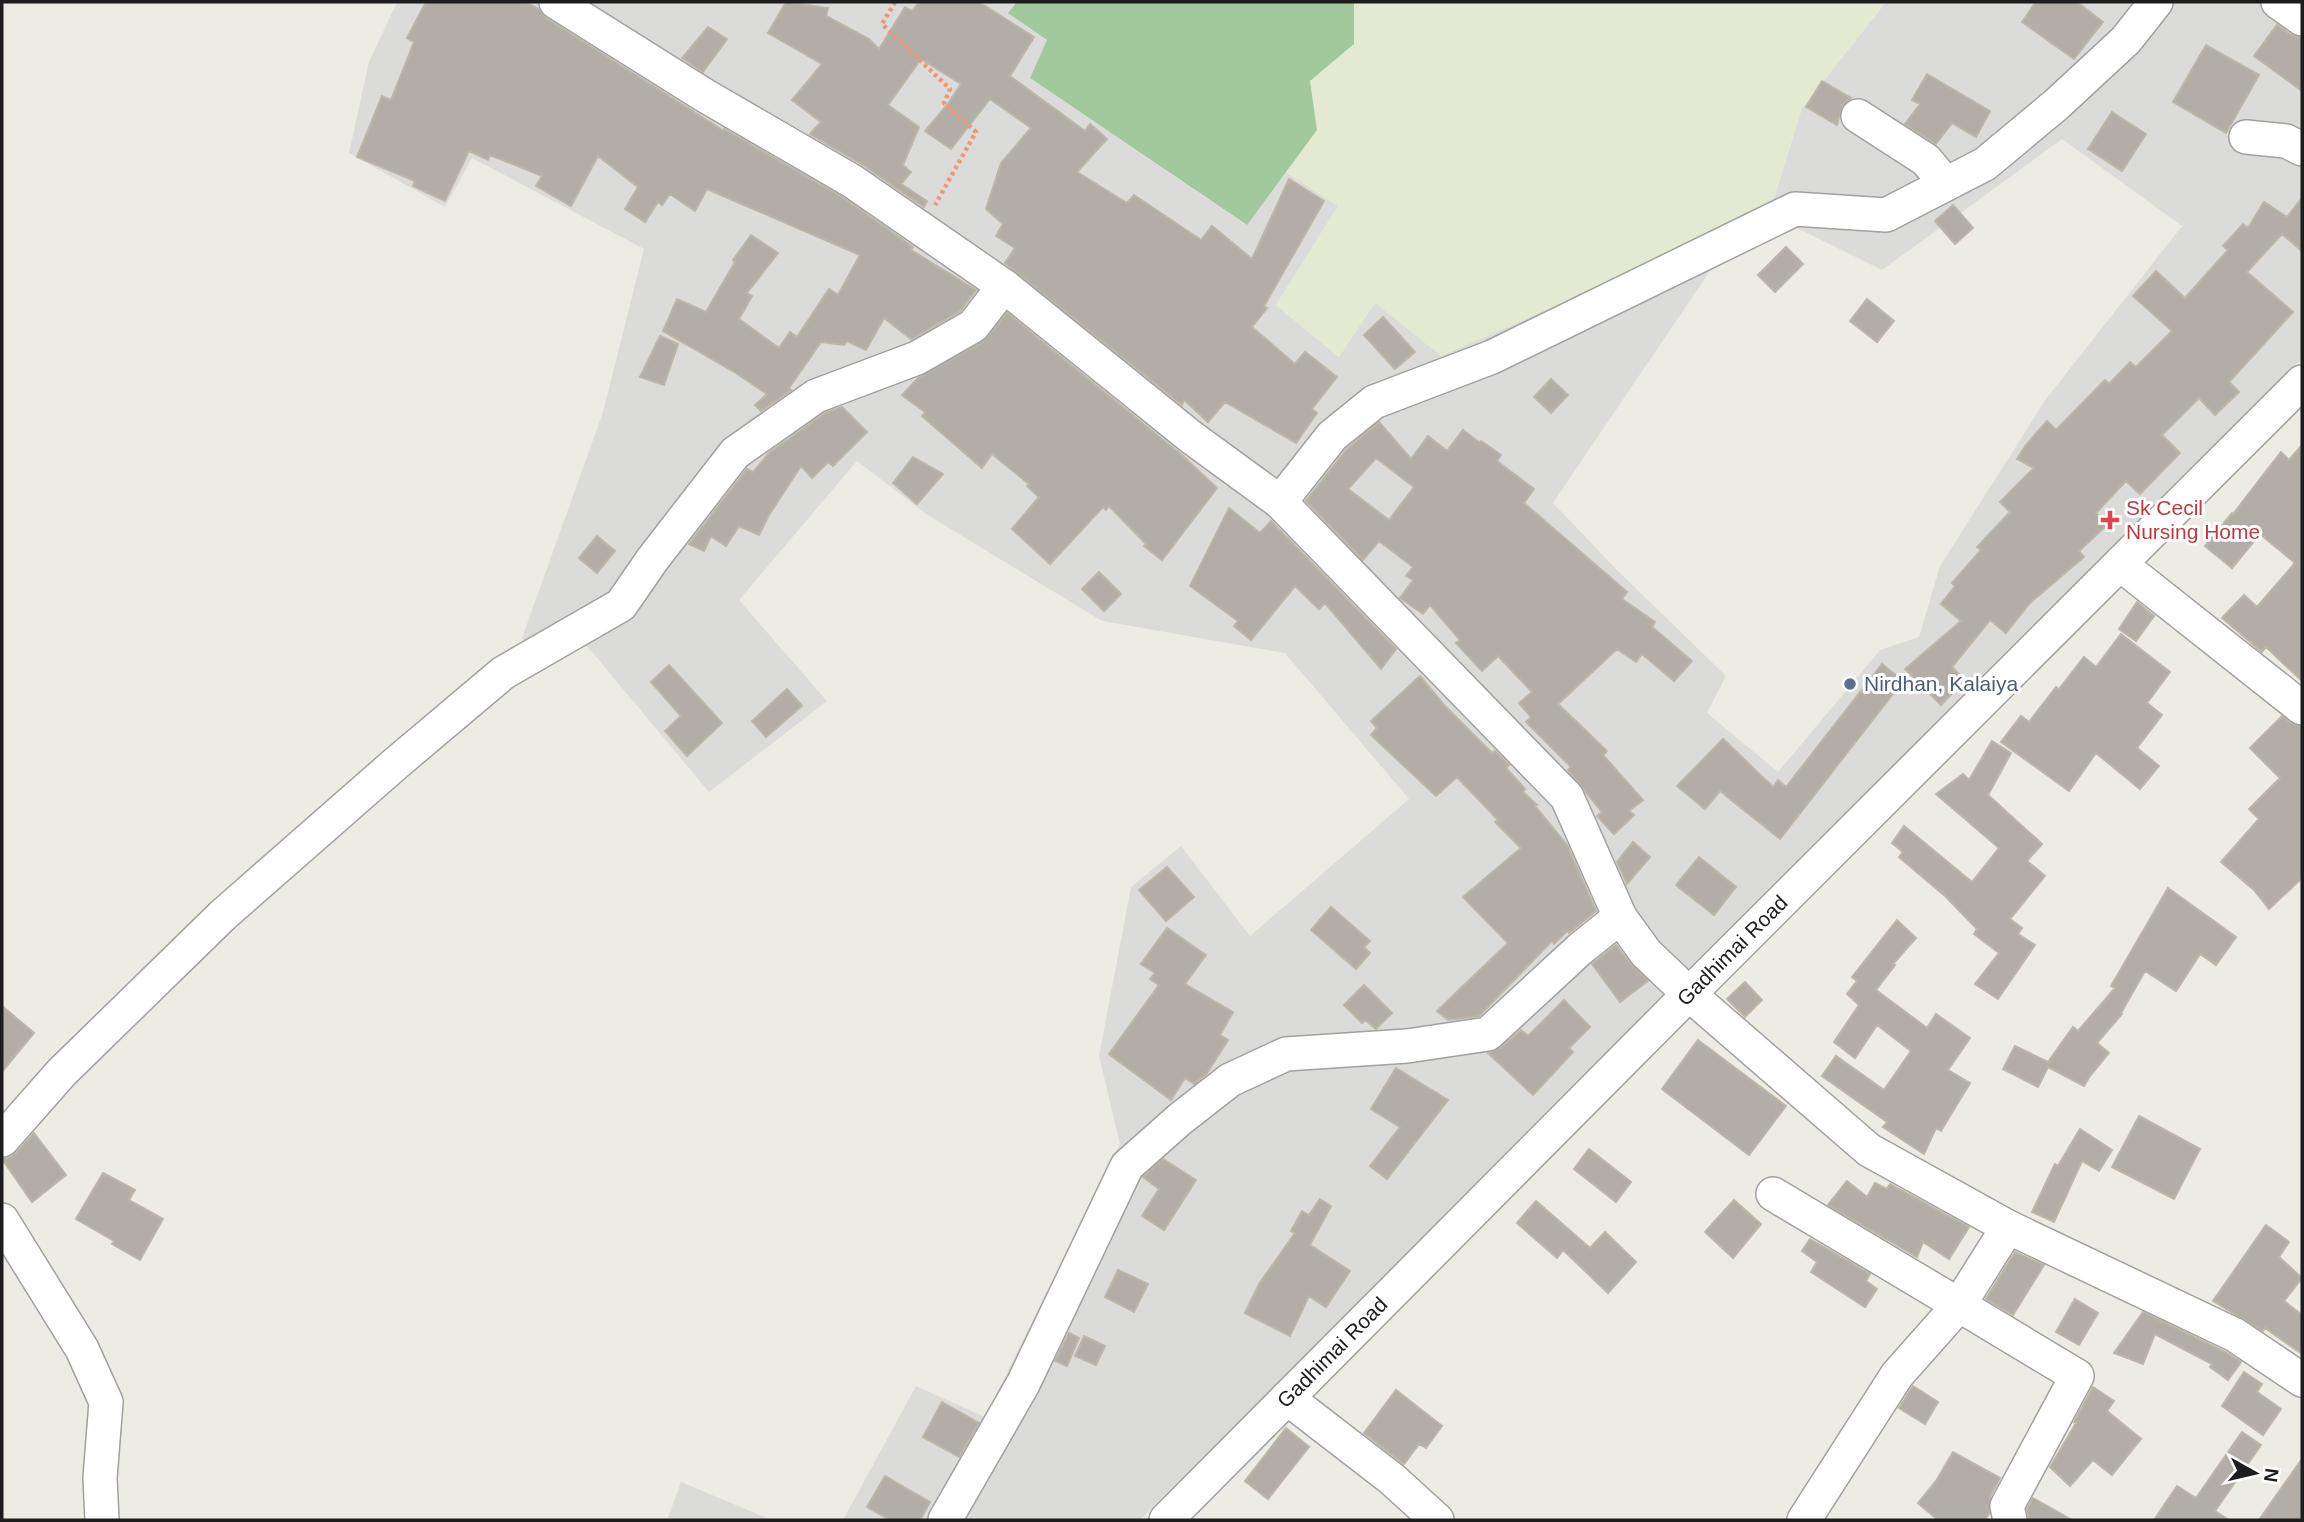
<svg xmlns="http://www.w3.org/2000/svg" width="2304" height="1522" viewBox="0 0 2304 1522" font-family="Arial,sans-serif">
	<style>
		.residential { fill: #dbdbda }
		.farmland { fill: #e4ead1 }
		.forest { fill: #a2c89d }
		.building { fill: #b2aea7; stroke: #bdb6a8; stroke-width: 2; fill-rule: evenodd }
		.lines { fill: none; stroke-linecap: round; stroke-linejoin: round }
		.minor-casing { stroke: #a1a1a1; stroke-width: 36 }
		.path { stroke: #eb9978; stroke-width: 4.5; stroke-dasharray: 3.5 3.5; stroke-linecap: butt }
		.minor { stroke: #fff; stroke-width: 33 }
		.health-dot { fill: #e0444e; stroke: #fff; stroke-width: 2.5 }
		.service-dot { fill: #5c6f8a; stroke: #fff; stroke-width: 2.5 }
		.labels { text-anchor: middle; stroke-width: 6; stroke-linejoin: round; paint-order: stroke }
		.health-label { font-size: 21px; fill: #be3a42; stroke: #fff; text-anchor: start }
		.service-label { font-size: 21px; fill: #4e5e75; stroke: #fff; text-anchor: start }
		.street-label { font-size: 21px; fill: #1d1d1d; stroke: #fff }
	</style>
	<rect width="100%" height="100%" fill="#edece4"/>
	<path class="residential" d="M397,2h620l-8,11 38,27 -17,38 216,147 40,-53 52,34 -62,99 63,52 35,-54 335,-63 7,22 -163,241 63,66 110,107 -19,37 71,59 102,-122 39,-13 21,-71 106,-167 136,-173 -120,-87 -180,131 -113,-56 33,-106 84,-106h416v356l-354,366 -808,796h-297l73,-134 69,31 135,-273 -21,-88 32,-169 50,-41 69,90 159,-137 -124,-146 -183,-32 -176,-107 -69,-53 -118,139 88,101 -118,91 -122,-146 -45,15 -20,-23 81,-226 41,-163 -172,-91 -27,49 -96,-54 20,-91z
		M681,1482l91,38h-105z"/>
	<path class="farmland" d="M1354,2h532l-84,106 -33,106 -328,142 -66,-53 -36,54 -63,-52 62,-99 -52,-34 31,-42 -7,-49 44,-37z"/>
	<path class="forest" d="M1017,2h337v42l-44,37 7,49 -70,95 -217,-147 17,-38 -39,-27z"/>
	<path class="building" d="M426,2h99l14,7 7,9 178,113v-2l118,68 71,50 -2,3 65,40 -16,21 -49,28 -27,-21 -18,32 -19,-9 -3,4 -23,-3 -32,46 2,2 -30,21 -6,-6 12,-11 -31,-21 -73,-42 14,-32 29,13 29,-50 -2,-2 18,-25 27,18 -31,40 5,3 -13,23 40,29 11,-16 7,5 32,-48 9,6 22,-40 -153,-66 -12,22 -25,-17 -8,11 -4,-3 -13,20 -20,-13 13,-22 -40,-31 -27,50 -35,-20 6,-10 -52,-21 -2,5 -19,-9 -24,50 -32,-15 2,-5 -58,-24 25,-61 9,4 23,-58 -7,-4z
		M786,2l42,6 -2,8 43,23 10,10 26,-42 7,4 7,-9h60l55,35 -24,39 75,55 5,-7 17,15 -30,33 50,31 7,-8 67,45 11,-14 40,33 37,-80 35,22 -60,105 3,2 -15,19 43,37 10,-12 32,25 -25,32 5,4 -21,30 -71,-41 -17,20 -24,-22 -2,5 -177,-142 10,-15 -19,-12 7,-12 -17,-15 15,-46 30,-35 -41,-29 -39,50 -26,-18 22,-26 14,-21 -40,-25 -33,46 31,22 -16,38 8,7 -10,12 26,17 -3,6 -61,-42 -53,-31 11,-12 -29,-22 30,-36 -54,-31z
		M2036,2h41l26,20 -29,37 -52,-37z
		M2277,25l14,10 11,3v53l-48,-35z
		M708,27l19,12 -24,33 -21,-14z
		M2206,45l53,30 -33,58 -53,-31z
		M1927,74l63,37 -14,26 -24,-14 -16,21 -31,-20 15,-20 -8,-4z
		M1822,81l29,17 -9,8 -5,19 -31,-18z
		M2112,112l34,22 -24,37 -34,-22z
		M2302,198v53l-20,-17 -35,38 46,40 -64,70 10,10 -24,23 -16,-17 -37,37 18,18 -40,41 -14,-13 -30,32 11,12 -28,26 5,6 -54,46 -24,30 -16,-13 -38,47 13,13 -24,25 -36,-36 56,-48 -20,-17 14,-18 -3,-3 29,-33 -4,-3 33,-35 -10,-10 34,-34 -17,-9 9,-14 21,-24 9,9 49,-50 4,4 21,-22 6,5 36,-36 -39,-35 23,-25 29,27 43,-48 -5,-4 20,-22 5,4 16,-26 23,15z
		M1953,205l20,23 -18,16 -20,-23z
		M1786,247l17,17 -28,28 -17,-17z
		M1867,299l27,22 -17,21 -27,-21z
		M1007,313l176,143 34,32 -55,72 -18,-14 2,-2 -37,-38 -3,4 -3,-3 -53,57 -38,-35 27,-32 -12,-11 2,-2 -37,-30 -10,14 -60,-52 3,-4 -23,-17 16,-17 65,-36z
		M1383,317l32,35 -20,17 -31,-34z
		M660,336l18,8 -14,41 -24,-8z
		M1551,379l17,16 -17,18 -17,-16z
		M842,407l25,25 -34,34 -5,-4 -16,16 -11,-12 -32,49 -10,20 -20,-9 -13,20 -15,-10 -7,15 -15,-7 58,-75 6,3 16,-19 56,-40z
		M1379,422l32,37 17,-23 19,15 16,-21 17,13 1,-2 20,14 -4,6 37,28 -10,14 103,89 -5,7 33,23 -3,5 40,34 -18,20 -32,-27 -6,8 -19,-13 -59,55 49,47 -4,4 40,45 -14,11 5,4 -20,19 -17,-18 5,-4 -34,-42 3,-3 -45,-45 5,-5 -12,-14 13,-11 -34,-36 -16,15 -26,-28 4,-3 -30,-35 -7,9 -23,-16 13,-18 -7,-4 7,-9 -34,-26 -16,19 -57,-59 40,-51zM1376,458l38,29 -25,33 -41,-31z
		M2302,445v236l-36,-34 -4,5 -40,-34 22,-23 13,12 38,-44 -35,-29 -28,34 -27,-22 27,-33 1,1 48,-62 8,8z
		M913,457l30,17 -26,30 -24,-21z
		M1229,508l31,25 11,-12 125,128 -15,20 -56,-66 -6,6 -24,-23 -44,54 -17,-14 4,-5 -48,-35z
		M597,536l18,15 -18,22 -18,-15z
		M1099,572l22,22 -17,17 -22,-22z
		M2137,602l17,14 -18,25 -17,-12z
		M2121,634l49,38 -23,31 15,12 -25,33 22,18 -19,23 -44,-36 -27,38 -68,-49 20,-26 8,6 27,-35 3,2 25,-32 12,10z
		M1882,664l21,17 -123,158 -60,-48 -15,18 -28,-23 46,-47 50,48 5,-7 8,7z
		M669,665l53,58 -35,33 -22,-25 16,-15 -30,-34z
		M1420,676l24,29 48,48 3,-2 14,14 -3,3 19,21 -2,3 14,13 -2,1 32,39 29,66 -27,22 -2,-2 -13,13 -2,-3 -73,75 -31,4 -11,-9 71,-68 -45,-46 58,-49 -26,-26 3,-2 -41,-43 -21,19 -65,-61 6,-7 -6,-7z
		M787,689l15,17 -36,31 -14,-16z
		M2282,716l9,7 11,4v151l-33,31 -15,-19 -33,-28 38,-43 -10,-10 31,-31 -30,-30z
		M1992,741l19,12 -23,42 54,49 -15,17 18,15 -35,43 12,9 -4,6 17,11 -37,54 -23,-15 24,-31 -25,-19 3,-5 -32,-33 -46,-39 4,-5 -11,-9 12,-17 68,56 27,-34 -63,-54 27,-20 6,6z
		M1633,842l17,15 -23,27 -10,-22z
		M1699,857l37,30 -22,28 -38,-30z
		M1167,867l27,30 -28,24 -27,-31z
		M2168,888l68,49 -20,28 -16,-11 -24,37 -31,-20 -24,42 1,1 -25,29 12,10 -19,23 -6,10 -36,-19 -10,20 -35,-18 12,-23 33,16 25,-35 5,4 37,-43 -4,-2z
		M1331,907l39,34 -6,6 6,6 -14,16 -45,-39z
		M1897,920l19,18 -23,26 2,1 -19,25 51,38 9,-14 34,24 -22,32 22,13 -29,48 -5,-3 -12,26 -41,-27 4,-5 -65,-46 14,-20 48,34 27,-39 -34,-26 -22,33 -21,-16 25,-37 -12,-11 10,-13 -5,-4z
		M1167,928l39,27 -21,29 48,28 -13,23 8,5 -21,33 -13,11 -9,-6 -14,22 -62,-46 50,-69 -9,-6 5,-6 -14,-9z
		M1616,945l15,19 17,17 -28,21 -28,-38z
		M1745,982l17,18 -17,17 -18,-18z
		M1364,985l28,28 -16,16 -11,-9 -3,3 -18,-18z
		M1564,1000l26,27 -21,21 4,4 -40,43 -45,-42 13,-5 20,-18 7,6z
		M2,1006l32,27 -32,39z
		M1698,1040l88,66 -37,49 -87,-66z
		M1396,1068l52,32 -61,79 -17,-13 30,-39 -29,-18z
		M2139,1116l61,33 -26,50 -62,-32z
		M2080,1129l32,21 -13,21 -17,-10 -28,61 -22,-10 23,-48 3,2z
		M34,1133l32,42 -34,27 -30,-43 7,-1 7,-5z
		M1589,1149l42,33 -15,20 -42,-33z
		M1163,1159l33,21 -32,50 -22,-14 17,-27 -16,-12z
		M103,1173l32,17 -6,10 34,19 -23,41 -28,-16 2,-3 -38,-22z
		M1847,1181l20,16 8,-14 12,6 3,-5 79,43 -20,32 -26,-17 -6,15 -89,-52z
		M1320,1199l11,7 -21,39 40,26 -24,36 -17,-11 -19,40 -45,-23 14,-29 36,-51 -4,-2 11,-20 7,4z
		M1734,1200l27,24 -28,34 -28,-26z
		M1536,1201l54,47 15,-16 31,30 -28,31 -45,-43 -6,8 -40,-35z
		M2266,1225l23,17 -10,15 23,21 -18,23 18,14v39l-37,-26 -2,3 -50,-30z
		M1810,1239l60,35 -4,7 11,8 -12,18 -54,-35 6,-10 -15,-11z
		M2015,1252l29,13 -31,50 -27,-16z
		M1118,1270l30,14 -14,28 -29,-15z
		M2075,1299l23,14 -19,32 -23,-13z
		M2143,1312l82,40 16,10 -13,18 -18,-13 2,-3 -57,-30 -12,30 -29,-11z
		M1069,1333l10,5 -12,28 -12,-5z
		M1084,1336l21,10 -9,19 -21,-9z
		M2244,1372l18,12 -5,8 24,17 -18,26 -41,-29z
		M1913,1386l25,16 -13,22 -26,-16z
		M2093,1387l21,14 -7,10 34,28 -29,36 -19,-15 -23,26 -20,-19 26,-44 -2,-1z
		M1396,1390l46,36 -16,22 -7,-4 -15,20 -40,-31z
		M942,1402l37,21 -20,34 -36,-20z
		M1286,1428l23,19 -41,52 -23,-18z
		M2242,1432l19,13 -46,66 14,9h-75l23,-34 19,12z
		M1953,1452l47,26 -10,19 -1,17 -4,6h-47l-20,-17 18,-22z
		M2302,1459v61h-43z
		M885,1476l45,26 -10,18h-30l-23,-13z
		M2033,1498l39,22h-43l-2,-11z"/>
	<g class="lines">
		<g class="minor-casing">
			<g id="minor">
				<path d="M556,2l148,93 148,86 152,105 187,151 89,65 287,295 53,120 26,36 43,41 180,156 139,77 227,108 67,45"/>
				<path d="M2278,2l24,17"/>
				<path d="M1858,116l68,44 20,24"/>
				<path d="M2246,137l40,4 16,8"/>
				<path d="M1280,502l52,-66 42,-34 118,-45 303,-148 91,6 99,-51 72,-60 69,-64 30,-38"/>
				<path d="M2120,564l182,144"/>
				<path d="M2,1140l60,-68 161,-157 171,-150 109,-92 118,-68 31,-45 83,-107 81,-57 101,-38 56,-32 31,-40"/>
				<path d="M1773,1194l186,111 -62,70 -93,145"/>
				<path d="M2,1220l80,129 24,53 -6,76 2,42"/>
				<path d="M2008,1227l-49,78 118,71 -70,130 3,14"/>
				<path d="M1287,1398l105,81 45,41"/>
				<path d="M945,1520l78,-136 104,-218 53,-47 50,-39 56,-26 121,-8 81,-12 92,-85 40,-32"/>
				<path id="s1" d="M1166,1520l523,-526 613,-612"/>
			</g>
		</g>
		<path class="path" d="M895,2l-13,22 68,65 -6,14 32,29 -41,73"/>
		<use href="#minor" class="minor"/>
	</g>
	<path class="health-dot" d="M2106.5 509.5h7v7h7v7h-7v7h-7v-7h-7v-7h7z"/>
	<circle class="service-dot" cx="1850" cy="684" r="7"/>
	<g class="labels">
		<g class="health-label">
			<text x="2126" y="515">Sk Cecil<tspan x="2126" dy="24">Nursing Home</tspan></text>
		</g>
		<g class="service-label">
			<text x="1864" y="691">Nirdhan, Kalaiya</text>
		</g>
		<g class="street-label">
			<text dy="7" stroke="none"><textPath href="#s1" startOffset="803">Gadhimai Road</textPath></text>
			<text dy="7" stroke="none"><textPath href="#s1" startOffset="236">Gadhimai Road</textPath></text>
		</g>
	</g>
	<rect width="2304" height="1522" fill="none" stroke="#1d1d1d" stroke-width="7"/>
	<g transform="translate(2255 1473) rotate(98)" stroke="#ffffff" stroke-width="5" paint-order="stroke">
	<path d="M0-5L12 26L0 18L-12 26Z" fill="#1d1d1d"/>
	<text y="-10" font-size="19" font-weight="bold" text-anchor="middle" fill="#1d1d1d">N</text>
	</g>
</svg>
